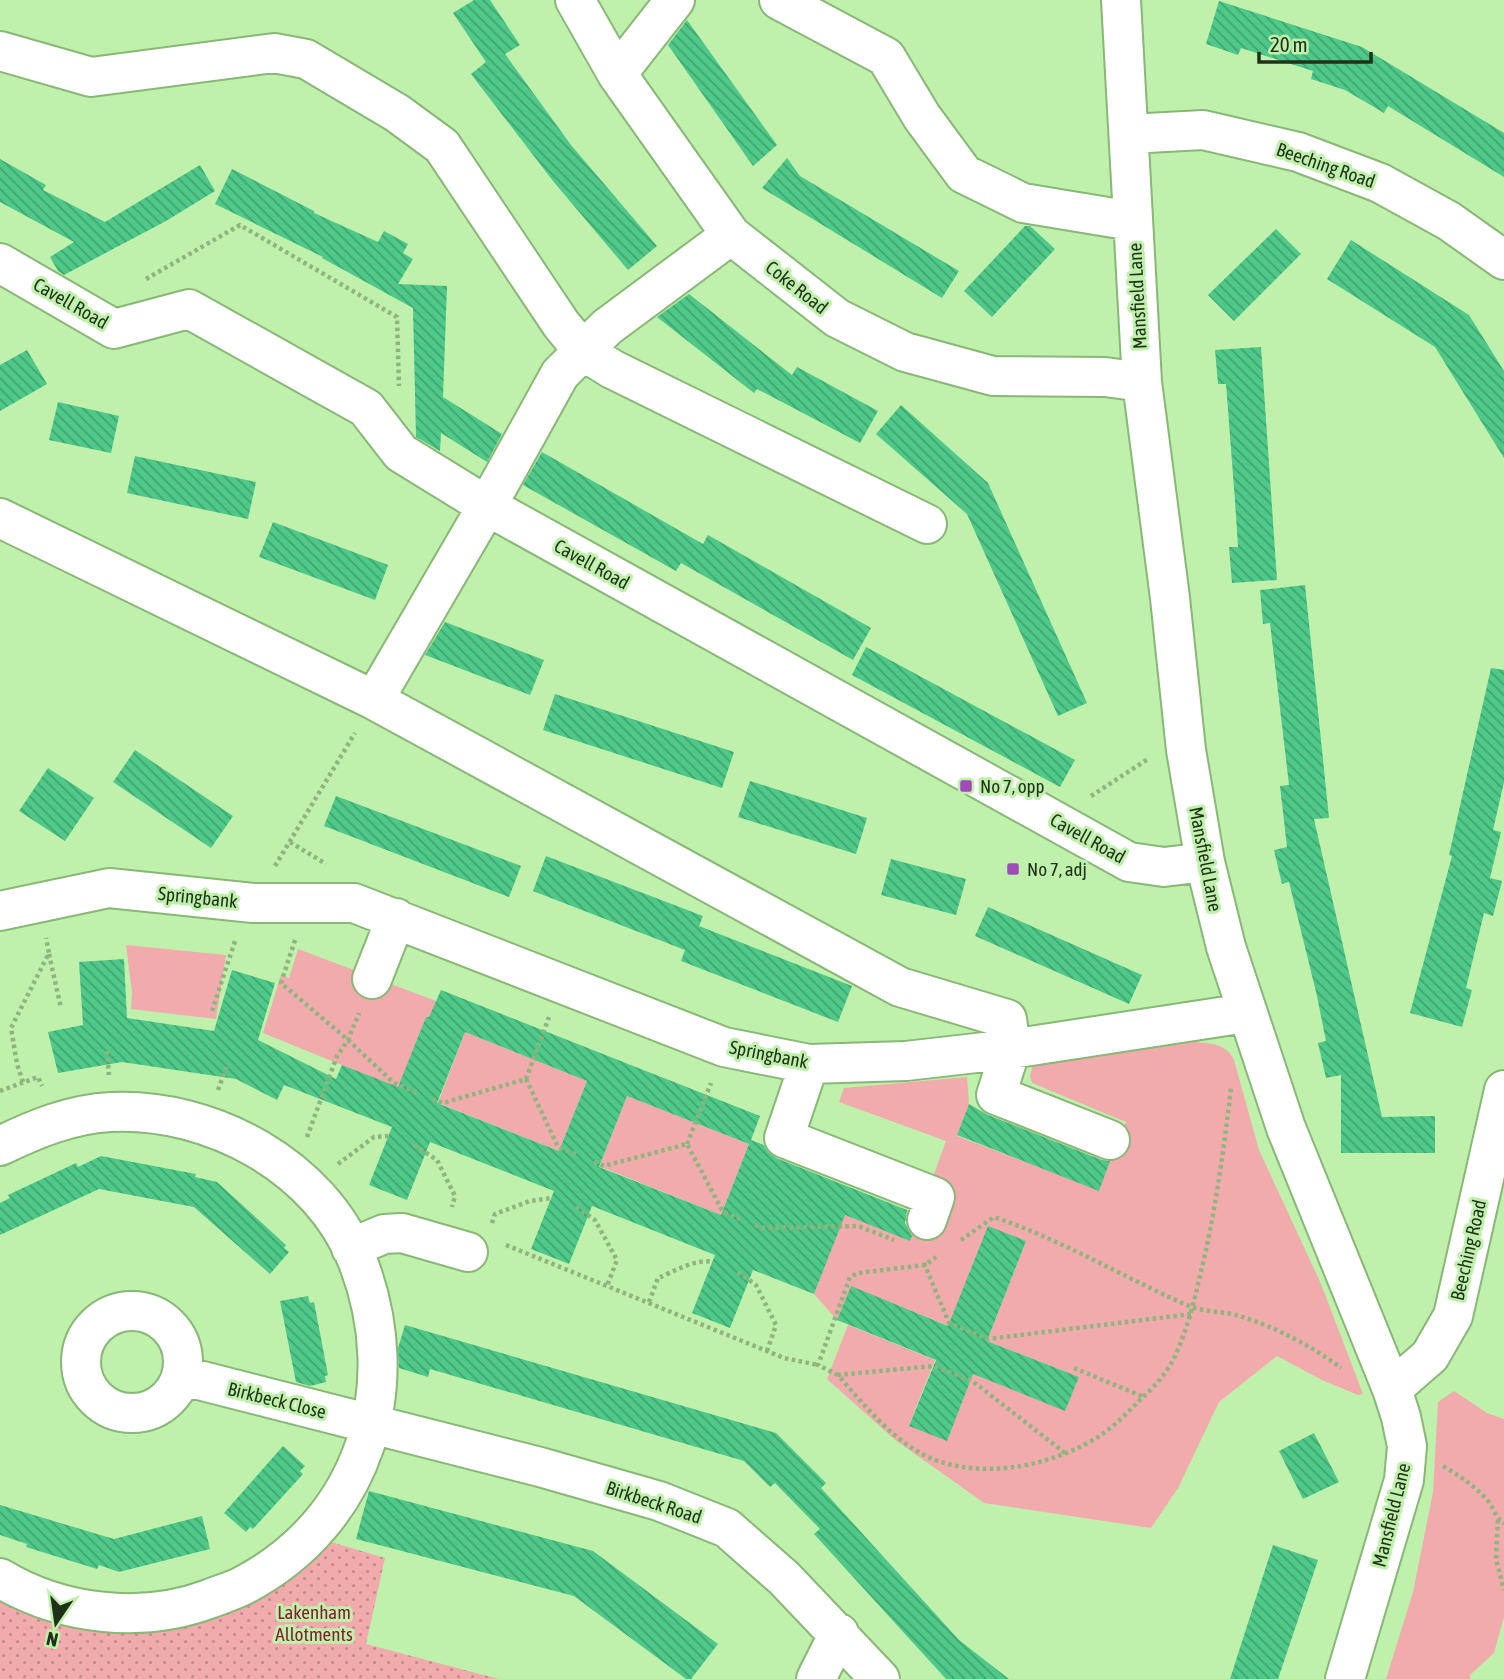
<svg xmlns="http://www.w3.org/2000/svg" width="1504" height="1679" viewBox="0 0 1504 1679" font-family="'Asap Condensed',sans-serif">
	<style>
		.green { fill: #f2abad }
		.garden { fill: url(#garden-dots) }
		.building { fill: url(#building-back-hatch); fill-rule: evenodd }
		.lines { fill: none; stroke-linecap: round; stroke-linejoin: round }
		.minor-casing { stroke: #88b776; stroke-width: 42 }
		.path { stroke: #8eb57e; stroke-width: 4.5; stroke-dasharray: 3.5 3.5; stroke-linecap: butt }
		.minor { stroke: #fff; stroke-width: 38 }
		.poi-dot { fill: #9f4bb9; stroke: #bff0ac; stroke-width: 2.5 }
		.labels { text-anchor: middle; stroke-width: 6; stroke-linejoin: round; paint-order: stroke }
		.street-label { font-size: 19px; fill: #1f3218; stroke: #bff0ac }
		.poi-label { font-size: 19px; fill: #1f3218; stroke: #bff0ac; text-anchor: start }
		.park-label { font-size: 19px; fill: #861d2e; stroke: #bff0ac }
	</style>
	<defs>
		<pattern id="garden-dots" width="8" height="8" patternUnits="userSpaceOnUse" patternTransform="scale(1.75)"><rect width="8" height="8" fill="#f2abad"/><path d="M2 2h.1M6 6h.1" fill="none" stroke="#c38c8c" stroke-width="1.8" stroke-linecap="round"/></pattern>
		<pattern id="building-back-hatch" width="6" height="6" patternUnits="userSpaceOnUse" patternTransform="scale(1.75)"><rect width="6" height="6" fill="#4ec989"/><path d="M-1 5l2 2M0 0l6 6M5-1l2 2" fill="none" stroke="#40a46f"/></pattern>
	</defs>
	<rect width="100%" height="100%" fill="#bff0ac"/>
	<path class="green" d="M126,945l100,10 -10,64 -85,-10 1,-16z
		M298,949l138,52 -6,17 -4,-1 -28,71 -135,-55 18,-58 8,3z
		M465,1032l122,49 -28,70 -121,-48z
		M1195,1042c17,2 31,1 39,18l25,90 62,134 42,110 -5,1 -36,-15 -45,-24 -58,46 -41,86 -27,40 -167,-25 -90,-64 -67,-60 21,-54 87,35 -26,65 38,15 26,-66 92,36 14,-33 -92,-36 39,-100 -38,-14 -39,99 -98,-39 -14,33 -23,-26 14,-37 -51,-68 133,51 36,-99 -107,-39 5,-14 123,-11 2,27 -12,32 141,54 28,-68 -94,-39 -2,-7 3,-11z
		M627,1096l122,48 -28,71 -120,-48v-5z
		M1454,1391l33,22 17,6v198l-10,36 -24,22v4h-84l27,-87 20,-100 5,-90z"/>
	<path class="garden" d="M321,1539l64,19 -19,86 133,35h-499v-86l152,35z"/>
	<path class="building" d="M474,0h16l30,45 -15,9 66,91 86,101 -29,24 -75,-89 -82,-107 15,-12 -33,-49z
		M1219,1l143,46 142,86v44l-116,-71 -4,7 -39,-23 -34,-11 2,-8 -72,-23 -3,7 -32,-11z
		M687,20l90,125 -24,21 -85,-121z
		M787,158l13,18 159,95 -17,27 -180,-110z
		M0,159l46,26 -3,5 62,32 95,-57 15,26 -49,30 -102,54 -6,-4 -8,-14 24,-15 -74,-40z
		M232,169l82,42v2l64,29 6,-11 24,13 -5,9 10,6 -15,25 49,2 -4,111 59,37 -15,28 -46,-29 -1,18 -24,-14 -3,-129 -91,-50 1,-1 -108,-53z
		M1025,226h5l25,23 -63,68 -28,-26z
		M1276,229l25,25 -67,67 -26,-26z
		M1351,240l118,75 35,56v87l-69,-111 -108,-68z
		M689,294l103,81 5,-8 81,44 -18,32 -103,-54 -3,4 -97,-76z
		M1261,347l16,233 -45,3 -3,-36h9l-3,-46 -9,-117h-8l-3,-34z
		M27,350l20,34 -47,27v-46z
		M58,402l61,14 -8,37 -62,-13z
		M901,405l87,78 99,220 -29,13 -91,-202 -91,-80z
		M542,452l161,92 5,-9 163,93 -18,32 -172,-97 -5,8 -153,-86z
		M135,456l121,26 -8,37 -121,-26z
		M273,522l115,43 -13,35 -116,-43z
		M1305,585l24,233 -15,1 68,298 53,-1v37h-94v-78l-15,3 -8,-35 8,-2 -9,-45 -28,-114 -7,2 -8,-34 13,-3 -7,-61 9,-1 -19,-162 -7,1 -3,-34z
		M445,622l99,38 -14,35 -105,-40z
		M866,647l209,113 -15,27 -208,-112z
		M1491,668l13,2v112l-11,48 8,2 -11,46 12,3 -9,35 -9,-3 -18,75 6,2 -10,37 -52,-14 42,-157 -3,-1z
		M555,694l179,58 -12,36 -179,-58z
		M135,750l98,66 -22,32 -98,-66z
		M48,768l46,30 -29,43 -46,-30z
		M750,781l117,37 -11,36 -118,-37z
		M336,796l185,70 -12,31 -185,-71z
		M546,856l157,60 -4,10 153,60 -14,36 -157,-61 4,-11 -152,-59z
		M891,859l75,20 -10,36 -75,-20z
		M988,907l154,68 -13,29 -154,-68z
		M124,959l3,59 87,13 18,-61 43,13 -17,57 78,39 6,-14 56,22 28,-70h3l12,-27 319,126 -9,24 13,5 4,7 8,6 131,52 -2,13 7,13 -2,5 -65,-26 -31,79 -61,-24 -23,58 -38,-15 23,-58 -123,-49 -23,58 -38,-15 23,-58 -124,-49 -23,58 -38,-15 23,-58 -108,-42 -7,15 -41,-21 -114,-17 -64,11 -10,-41 35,-7 -4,-63zM465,1032l122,49 -28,70 -122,-48zM627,1096l122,48 -28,71 -122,-48z
		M969,1104l19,11 114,45 8,1 -11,30 -142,-56z
		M101,1156l95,18 -1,3 22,5 69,63 -2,3 5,4 -19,22 -76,-67 -95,-18 -99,46v-32l10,-5 -2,-3 68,-32 2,4z
		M988,1226l38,15 -39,100 92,36 -14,34 -92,-37 -26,67 -38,-15 27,-66 -99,-40 14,-34 97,40z
		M308,1296l2,7 4,-1 14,73 -3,1 1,6 -16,4 -14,-4 -16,-81z
		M405,1325l371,108 50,50 -5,5 138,152 50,39h-63l-132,-145 6,-5 -45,-46 -5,4 -26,-26 -314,-92 -2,8 -29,-9 -1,-20z
		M1314,1433l25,49 -36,17 -24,-48z
		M283,1446l22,20 -5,5 3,3 -50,55 -3,-2 -4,5 -22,-19z
		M369,1491l224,60 125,93 -27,35h-5l-112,-83 -218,-57z
		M0,1505l114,34 88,-23 8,33 -91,23 -20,-7 -2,4 -71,-22 1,-3 -27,-9z
		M1273,1545l45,15 -12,36 -28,83h-48z"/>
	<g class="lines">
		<g class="minor-casing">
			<path id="minor" d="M575,0l42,74 114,161 106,83 68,34 88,24 112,1 37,5
				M779,0l107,57 36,60 42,57 59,29 109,18
				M1121,0l21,382 28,216 16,152 19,112 21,85 60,181 106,261 9,28 6,29 -3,34 -59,199
				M0,51l91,26 183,-24 32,6 91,54 45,33 119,178 22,27 29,18 315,155
				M617,74l58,-74
				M1129,134l74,-4 95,22 82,31 69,38 55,39
				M0,263l114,66 75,-20 177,99 35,45 86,53 642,356 35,5 41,-5
				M0,518l374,182 526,287 107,32 4,30 -15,46 114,45
				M374,700l113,-194 73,-132 47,-47 124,-92
				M0,911l109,-23 144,15h101l370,144 85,17 97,-3 105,-12 235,-36
				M372,979l24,-61
				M809,1064l-25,74 151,59 -8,23
				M0,1146c35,-17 71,-32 111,-34 99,-5 210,54 247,150 48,125 7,259 -114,323 -11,6 -23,9 -35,14 -67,25 -148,16 -209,-21
				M351,1248l33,-14 18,-1 66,19
				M81 1362a51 51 0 1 1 102 0a51 51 0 1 1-102 0Z
				M183,1376l357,91 119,34 68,27 57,50 96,101
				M1392,1389l38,-33 23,-40 51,-226
				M816,1679l23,-46"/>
		</g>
		<path class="path" d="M146,279l94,-54 157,92 2,69
			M1091,796l57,-37
			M290,842l36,22
			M275,866l80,-133
			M295,940l-14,43 67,57 46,43 24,10
			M49,954l12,54
			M212,1011l24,-73
			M107,1051l2,24
			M526,1079l23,-62
			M23,1082l-6,-18 -6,-36 38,-75 -3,-15
			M218,1090l10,-27
			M0,1091l38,-14 4,9
			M432,1099l11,4 83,-24 32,68 20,8
			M307,1137l30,-81 11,-16 11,-27
			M687,1144l24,-61
			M414,1145l23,15 18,36 -3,11
			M594,1162l10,4 83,-22 36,68 17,7
			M338,1164l36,-27 14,-1
			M576,1207l19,13 22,40 -10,26
			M492,1223l3,-9 35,-13 22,-3
			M755,1225l8,3 95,-2 36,14
			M961,1240l33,-23c68,23 129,60 195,89 14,6 32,5 47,9 38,11 74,30 105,53
			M506,1245l278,113 34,7
			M924,1263l25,60 39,16 203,-25
			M738,1272l18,13 20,40 -9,26
			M649,1302l9,-24c15,-6 38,-20 54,-16
			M1074,1368l70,29
			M838,1375l-20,-10 32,-88 8,-4 67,-8 11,-8
			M1065,1453l-94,-73 -38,-14 -95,9c26,30 54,65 90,82 53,24 126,9 173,-22 13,-9 25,-21 36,-32 14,-13 29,-28 37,-45 14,-29 21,-60 28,-91 14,-59 22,-119 29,-179
			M1443,1466c17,10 32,20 45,35 6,8 8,17 16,23
			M1498,1520l-2,39 8,31"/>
		<use href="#minor" class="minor"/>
	</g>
	<g class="poi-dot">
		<rect x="959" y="779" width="14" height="14" rx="3.5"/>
		<rect x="1006" y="862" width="14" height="14" rx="3.5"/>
	</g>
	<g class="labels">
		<g class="street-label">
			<text transform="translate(1326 165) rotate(19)" y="7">Beeching Road</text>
			<text transform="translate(797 287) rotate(38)" y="7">Coke Road</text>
			<text transform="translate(1137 296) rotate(-93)" y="7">Mansfield Lane</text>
			<text transform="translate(71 303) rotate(30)" y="7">Cavell Road</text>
			<text transform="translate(592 564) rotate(29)" y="7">Cavell Road</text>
			<text transform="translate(1088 838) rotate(29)" y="7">Cavell Road</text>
			<text transform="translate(1206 859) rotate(79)" y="7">Mansfield Lane</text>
			<text transform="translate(198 897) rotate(6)" y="7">Springbank</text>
			<text transform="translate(769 1054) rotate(11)" y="7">Springbank</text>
			<text transform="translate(1468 1250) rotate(-77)" y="7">Beeching Road</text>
			<text transform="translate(277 1400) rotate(14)" y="7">Birkbeck Close</text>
			<text transform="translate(654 1502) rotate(18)" y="7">Birkbeck Road</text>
			<text transform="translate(1391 1515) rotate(-76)" y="7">Mansfield Lane</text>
		</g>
		<g class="poi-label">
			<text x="980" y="793">No 7, opp</text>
			<text x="1027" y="876">No 7, adj</text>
		</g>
		<g class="park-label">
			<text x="314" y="1619">Lakenham<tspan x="314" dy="22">Allotments</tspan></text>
		</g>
	</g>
	<g transform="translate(56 1623) rotate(193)" stroke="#bff0ac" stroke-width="5" paint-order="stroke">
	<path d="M0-5L12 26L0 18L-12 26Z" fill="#1f3218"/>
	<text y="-10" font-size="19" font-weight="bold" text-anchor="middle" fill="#1f3218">N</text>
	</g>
	<path d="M1259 52v10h112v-10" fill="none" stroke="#1f3218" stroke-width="3.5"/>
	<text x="1270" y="52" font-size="21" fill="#1f3218" stroke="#bff0ac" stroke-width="5" paint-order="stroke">20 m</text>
</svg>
